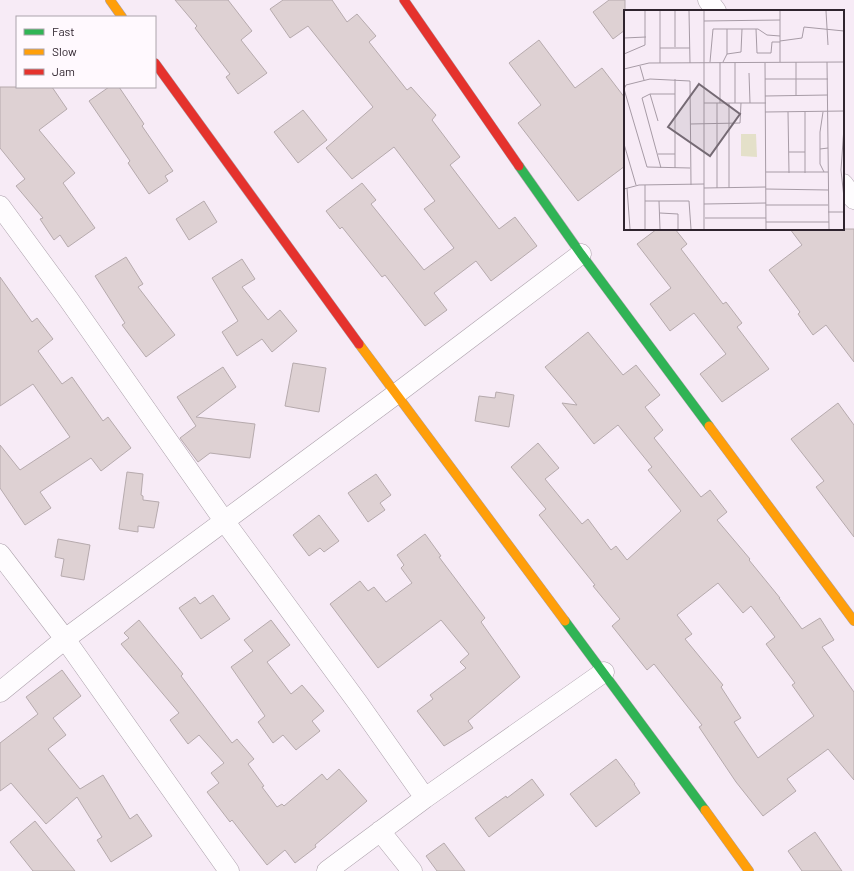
<svg xmlns="http://www.w3.org/2000/svg" width="854" height="871" viewBox="0 0 854 871" font-family="Barlow,sans-serif">
	<style>
		.building { fill: #ded1d3; stroke: #b6aaad; fill-rule: evenodd }
		.lines { fill: none; stroke-linecap: round; stroke-linejoin: round }
		.street-casing { stroke: #aca1ab; stroke-width: 21 }
		.fast-casing { stroke: #aca1ab; stroke-width: 10 }
		.slow-casing { stroke: #aca1ab; stroke-width: 10 }
		.jam-casing { stroke: #aca1ab; stroke-width: 10 }
		.street { stroke: #fefcfe; stroke-width: 20 }
		.fast { stroke: #30b455; stroke-width: 9 }
		.slow { stroke: #ff9f0a; stroke-width: 9 }
		.jam { stroke: #e5322d; stroke-width: 9 }
		.inset-road { fill: none; stroke: #a79ba6; stroke-width: 1 }
		.view { fill: #756a74; fill-opacity: 0.15; stroke: #756a74; stroke-width: 2 }
		.inset-edge { fill: none; stroke: #2f242e; stroke-width: 2 }
	</style>
	<rect width="100%" height="100%" fill="#f7ebf6"/>
	<path class="building" d="M175,0h53l24,31 -11,9 26,33 -29,21 -12,-17 4,-3 -35,-46 2,-2z
		M283,0h49l15,22 10,-8 19,22 -7,6 38,48 4,-3 25,28 -4,5 28,37 -10,8 49,64 16,-12 22,29 -46,35 -15,-20 -42,32 13,17 -22,16 -40,-51 -3,2 -40,-50 -2,2 -14,-18 36,-28 14,17 -5,4 53,66 30,-22 -30,-39 11,-8 -41,-54 -42,32 -26,-31 47,-41 -65,-81 -18,12 -20,-29z
		M609,0h16v30l-12,9 -20,-27z
		M539,40l36,48 27,-20 23,30v68l-47,35 -60,-78 23,-18 -32,-42z
		M0,87h52l15,22 -28,21 36,43 -12,10 32,45 -27,19 -8,-12 -6,5 -14,-21 3,-1 -27,-32 9,-7 -25,-31z
		M109,87h10l25,37 -2,2 31,45 -8,5 3,5 -19,13 -21,-31 2,-2 -41,-60z
		M303,110l24,30 -29,23 -24,-31z
		M204,201l13,21 -28,18 -13,-21z
		M657,229h18l12,15 -6,5 42,55 3,-2 16,21 -5,4 32,42 -47,33 -22,-28 26,-20 -32,-41 -24,18 -20,-27 21,-16 -34,-44z
		M790,229h64v133l-28,-37 -13,10 -15,-21 2,-2 -31,-42 33,-25z
		M126,257l17,27 -5,3 37,48 -29,22 -24,-32 3,-2 -30,-47z
		M242,259l13,20 -13,8 26,33 12,-10 17,21 -25,21 -10,-13 -25,17 -15,-24 16,-11 -26,-43z
		M0,277l32,45 5,-4 16,21 -15,12 24,33 10,-7 31,44 5,-4 23,31 -30,23 -10,-13 -51,34 11,16 -26,17 -25,-37v-43l20,25 50,-33 -37,-53 -33,22z
		M588,332l35,43 13,-10 24,30 -15,12 18,23 -9,8 47,59 9,-7 17,22 -10,8 33,39 -1,1 31,38h-1l23,31 18,-11 14,22 -12,7 32,45v88l-26,-31 -41,30 9,12 -33,25 -27,-34 -37,-55 3,-2 -48,-61 -7,6 -35,-44 8,-7 -27,-33 2,-1 -56,-70 7,-6 -35,-42 27,-24 21,25 -14,11 37,45 6,-5 23,31 5,-4 11,14 54,-49 -33,-41 4,-3 -34,-42 -24,19 -32,-41 15,2 -32,-38zM718,583l25,30 8,-7 24,31 -9,7 29,39 -3,2 22,31 -56,42 -24,-36 7,-4 -20,-31 2,-2 -38,-46 7,-5 -15,-19z
		M293,363l33,5 -7,44 -34,-6z
		M223,367l13,20 -40,30 59,7 -5,34 -40,-5 -12,9 -18,-24 16,-12 -19,-29z
		M496,392l18,3 -5,32 -34,-6 4,-25 16,2z
		M838,403l16,22v112l-38,-50 8,-6 -33,-42z
		M127,472l16,2 -2,21 2,1v4l16,2 -5,26 -16,-2v6l-19,-3z
		M376,474l15,21 -11,8 5,7 -17,12 -20,-29z
		M319,515l20,26 -15,11 -4,-4 -11,8 -16,-21z
		M425,534l16,22 -2,1 46,61 -4,4 39,55 -52,44 5,7 -29,18 -27,-35 16,-12 -3,-4 36,-27 -6,-6 9,-8 -28,-34 -63,48 -48,-64 30,-23 8,10 6,-4 12,15 26,-19 -11,-15 3,-3 -7,-10z
		M58,539l32,6 -6,35 -23,-4 3,-17 -9,-2z
		M213,595l17,24 -29,20 -22,-31 16,-11 5,7z
		M139,620l44,54 -2,2 51,67 5,-4 17,20 -6,5 16,22 -2,1 15,20 5,-3 2,2 38,-32 5,6 12,-11 28,32 -52,44 1,2 -21,16 -10,-13 -18,15 -35,-45 -2,2 -23,-30 12,-9 -8,-10 13,-10 -25,-28 -11,9 -18,-24 9,-7 -58,-69 8,-6 -5,-5z
		M271,620l19,25 -23,17 24,32 11,-9 22,26 -12,10 8,10 -24,19 -13,-15 -10,8 -15,-21 7,-6 -34,-49 22,-16 -9,-11z
		M62,670l19,26 -28,22 13,17 -18,14 32,40 23,-14 27,44 7,-5 15,22 -41,26 -14,-22 5,-3 -25,-40 -31,27 -35,-41 -11,8v-48l38,-29 -12,-17z
		M616,759l19,25h-1l6,9 -44,34 -26,-33z
		M532,779l12,16 -55,42 -14,-19 31,-22 1,2z
		M35,821l40,50h-42l-23,-29z
		M815,832l27,39h-40l-14,-20z
		M444,843l21,28h-28l-11,-15z"/>
	<g class="lines">
		<g class="street-casing">
			<path id="street" d="M708,0l8,11
				M843,184l11,15
				M0,206l69,94 156,222 133,181 67,95
				M0,554l65,85 164,232
				M0,692l65,-53 331,-245 185,-140
				M380,831l32,40
				M327,871l98,-73 179,-126"/>
		</g>
		<g class="fast-casing">
			<path id="fast" d="M519,166l62,88 128,172
				M565,621l140,189"/>
		</g>
		<g class="slow-casing">
			<path id="slow" d="M110,0l12,17
				M359,344l206,277
				M709,426l145,195
				M705,810l44,61"/>
		</g>
		<g class="jam-casing">
			<path id="jam" d="M404,0l115,166
				M155,63l204,281"/>
		</g>
		<use href="#street" class="street"/>
		<use href="#fast" class="fast"/>
		<use href="#slow" class="slow"/>
		<use href="#jam" class="jam"/>
	</g>
	<g transform="translate(624 10)">
		<rect width="220" height="220" fill="#f7ebf6"/>
		<path d="M117,124h15l1,23 -16,-1z" fill="#e4e0c9"/>
		<path class="inset-road" d="M36,1v52M51,1v36M65,1l1,52M80,1v218M202,1l2,34M80,11l76,-1M132,19l1,24h14l1,-11h8M0,28l22,-1M156,31l22,-3 2,-11 40,4M36,38h30M0,44l21,-9v-34M103,44l14,-2 1,-23M86,52l3,-33h45l9,6 13,1M96,52v41M99,52l4,-8v-25M111,52v41M156,52v-51M172,52v33M203,52l2,167M141,53l1,166M16,56l4,14M0,59l25,-6 195,-1M125,63l1,30M51,69v89M141,69h63M26,84l8,27M141,86l63,-1M80,93h62M93,93v85M105,93v85M141,102l79,-1M164,102l1,61M199,102l-3,20v17l8,-1M66,114l50,-1 1,-20M220,117l-3,43 3,28M0,134l12,41M196,139v15l4,8M165,142h16M34,144h17M37,158l-19,-70 8,-4h25M66,158l-43,-1 -23,-78 2,-4 24,-6 40,2 1,104M142,162h62M181,163v-61M21,175v44M3,178l3,41M80,178l62,-1M0,179l15,-4 65,-1M142,179l62,1M21,191h44l2,28M35,191l1,28M80,194l62,-1M142,195h62M204,202h16M36,203l18,1v15M81,208h61M142,212h63"/>
		<path class="view" d="M75,74l41,30 -30,42 -42,-29z"/>
		<rect width="220" height="220" class="inset-edge"/>
	</g>
	<rect x="16" y="16" width="140" height="72" fill="#fff9fe" stroke="#aca4ab"/>
	<rect x="24" y="29" width="20" height="6" fill="#30b455" stroke="#aca4ab"/>
	<text x="52" y="36" font-size="12" fill="#2f242e">Fast</text>
	<rect x="24" y="49" width="20" height="6" fill="#ff9f0a" stroke="#aca4ab"/>
	<text x="52" y="56" font-size="12" fill="#2f242e">Slow</text>
	<rect x="24" y="69" width="20" height="6" fill="#e5322d" stroke="#aca4ab"/>
	<text x="52" y="76" font-size="12" fill="#2f242e">Jam</text>
</svg>
